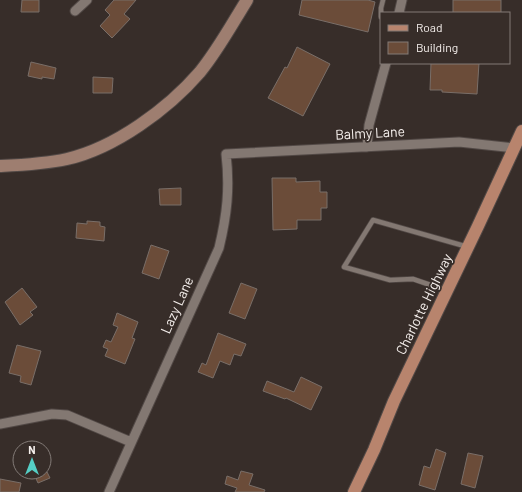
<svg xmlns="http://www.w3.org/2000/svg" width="522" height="492" viewBox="0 0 522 492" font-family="Barlow,sans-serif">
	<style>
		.building { fill: #6b4c39; stroke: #796e68 }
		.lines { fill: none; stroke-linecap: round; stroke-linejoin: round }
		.lane-casing { stroke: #524946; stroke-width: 6 }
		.street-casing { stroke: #524946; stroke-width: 11 }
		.secondary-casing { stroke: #524946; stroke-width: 14 }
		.primary-casing { stroke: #524946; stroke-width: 14 }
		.lane { stroke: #837872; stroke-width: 4.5 }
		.street { stroke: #837872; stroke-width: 9 }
		.secondary { stroke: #9e7e70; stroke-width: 12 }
		.primary { stroke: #b8846d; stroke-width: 12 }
		.labels { text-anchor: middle; stroke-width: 3.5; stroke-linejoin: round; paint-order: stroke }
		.street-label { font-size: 14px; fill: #f5efec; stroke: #372d29 }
	</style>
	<rect width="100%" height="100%" fill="#372d29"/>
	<path class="building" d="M22,0h17v12h-18z
		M114,0h22l-12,14 6,5 -18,19 -12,-12 10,-11 -5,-5z
		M302,0h66l7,2 -7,30 -69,-17z
		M453,0h48v13h-48z
		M297,47l33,17 -27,52 -35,-18 17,-31 2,1z
		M31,62l25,6 -2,11 -12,-2v2l-14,-3z
		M431,63h48l-2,31 -35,-2v-2h-12z
		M93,77l20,1 -1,15h-19z
		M272,178h24v4l24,-1v11h7v16h-6v12h-24v9l-24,1z
		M181,188v17h-21l-1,-16z
		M87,221l13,1v4l5,1 -1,14 -28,-3 1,-15 10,1z
		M151,245l18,6 -10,28 -17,-6z
		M241,283l16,6 -12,30 -16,-6z
		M22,288l15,19 -7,5 3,3 -13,10 -15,-23z
		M117,313l21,9 -6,16 3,1 -10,25 -20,-8 3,-7 -5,-2 3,-7 5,2 7,-15 -5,-2z
		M218,333l28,11 -5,12 -7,-2 -4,11 -10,-4 -7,17 -15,-6 4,-9 4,2z
		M17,345l24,6 -10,34 -11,-3 1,-6 -12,-3z
		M301,377l21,10 -11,23 -25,-12 -1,1 -22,-8 4,-10 27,11z
		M436,449l10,4 -11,37 -16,-5 5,-19 6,2z
		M468,453l15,3 -8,32 -14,-4z
		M241,471l12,3 -4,11 16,5 -1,2h-29l2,-4 -12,-4 2,-8 11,4z
		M33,472h14l3,6 -12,5z
		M0,479l21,4 -2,9h-19z"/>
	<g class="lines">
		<g class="lane-casing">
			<path id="lane" d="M381,17v-9l2,-8
				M445,290l-32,-11 -23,1 -46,-13 29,-47 95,27"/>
		</g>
		<g class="street-casing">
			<path id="street" d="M75,11l12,-11
				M399,13l3,-13
				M367,147l2,-22 17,-62
				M0,424l52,-10 15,1 64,27
				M109,492l110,-244c8,-33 11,-60 7,-94l233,-12 55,6"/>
		</g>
		<g class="secondary-casing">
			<path id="secondary" d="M0,166c22,-1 45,-2 67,-7 48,-11 101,-50 133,-87 18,-22 32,-48 47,-72"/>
		</g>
		<g class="primary-casing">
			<path id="primary" d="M354,492l20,-42 20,-49 84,-175 44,-95"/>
		</g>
		<use href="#lane" class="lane"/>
		<use href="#street" class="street"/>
		<use href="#secondary" class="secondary"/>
		<use href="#primary" class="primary"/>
	</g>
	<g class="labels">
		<g class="street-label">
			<text transform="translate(370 133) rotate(-3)" y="5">Balmy Lane</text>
			<text transform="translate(424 304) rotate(-64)" y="5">Charlotte Highway</text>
			<text transform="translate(177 305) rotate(-66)" y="5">Lazy Lane</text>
		</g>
	</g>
	<rect x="380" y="12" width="130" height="52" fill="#372d29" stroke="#837b77"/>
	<rect x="388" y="25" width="20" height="6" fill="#b8846d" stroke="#837b77"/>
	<text x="416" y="32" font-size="12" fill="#f5efec">Road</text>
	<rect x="388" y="42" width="20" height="12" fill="#6b4c39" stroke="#837b77"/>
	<text x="416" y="52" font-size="12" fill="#f5efec">Building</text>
	<g transform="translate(32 460)"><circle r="19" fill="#372d29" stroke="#837b77"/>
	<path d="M0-3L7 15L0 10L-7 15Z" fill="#55cec5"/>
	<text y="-6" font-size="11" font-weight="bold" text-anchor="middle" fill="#f5efec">N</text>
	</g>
</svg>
